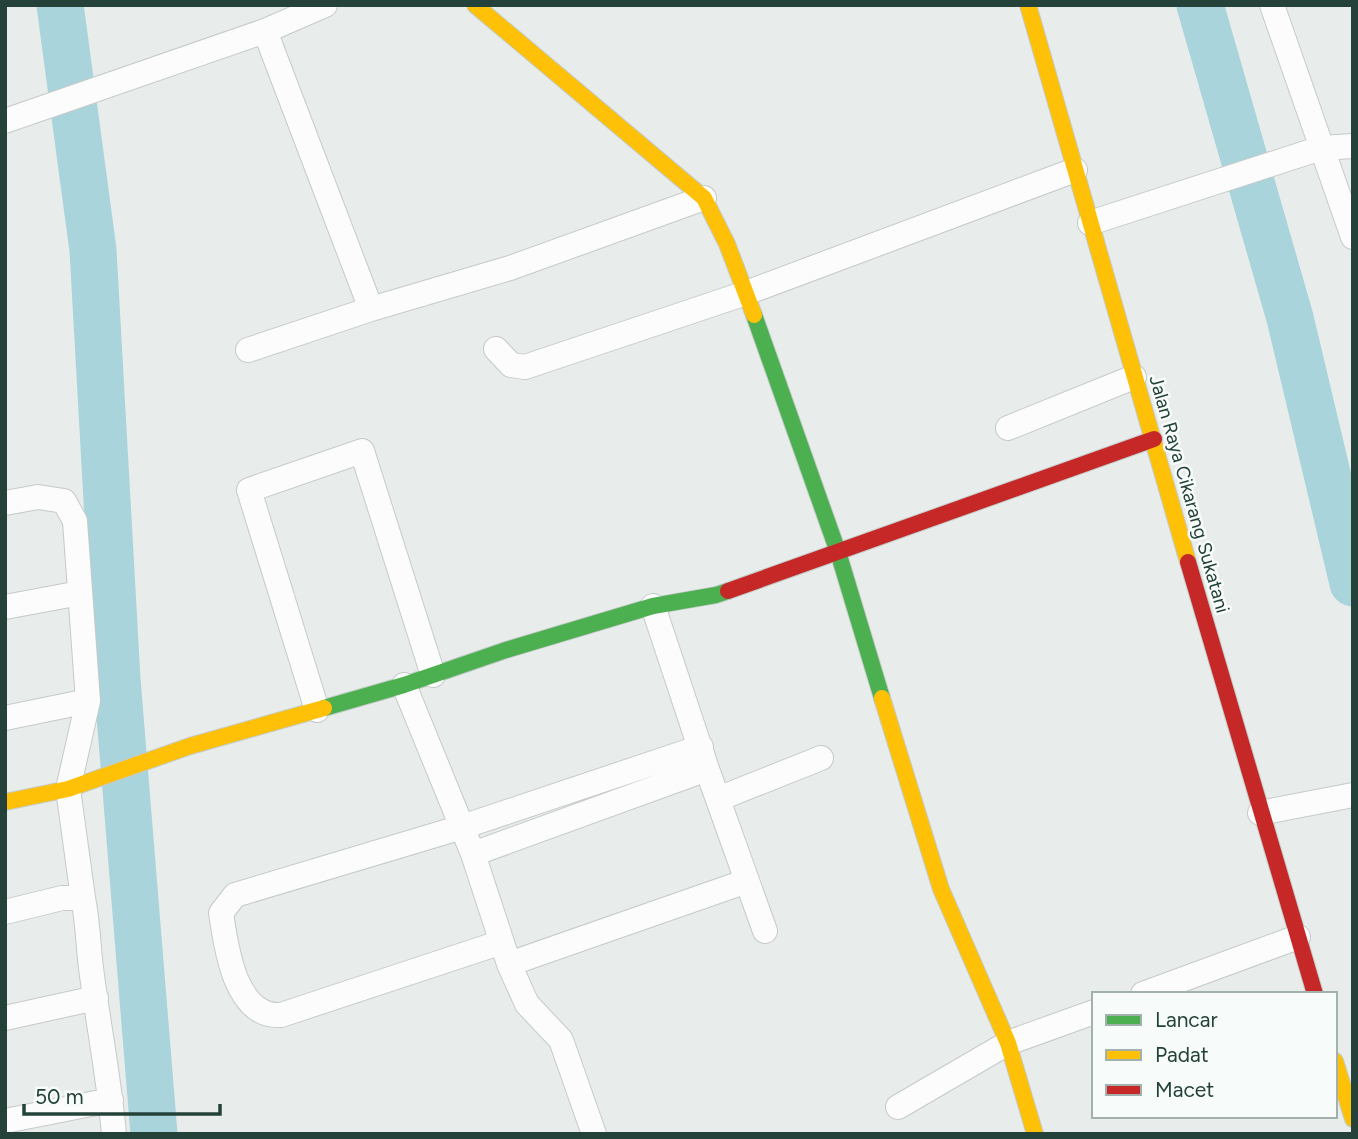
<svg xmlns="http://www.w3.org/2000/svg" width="1358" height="1139" viewBox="0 0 1358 1139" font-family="Figtree,sans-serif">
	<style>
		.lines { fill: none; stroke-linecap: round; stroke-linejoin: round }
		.river { stroke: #a9d4db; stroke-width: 47 }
		.street-casing { stroke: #c5cac8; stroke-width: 26 }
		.fast-casing { stroke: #c3cbc8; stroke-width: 18 }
		.slow-casing { stroke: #c3cbc8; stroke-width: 18 }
		.jam-casing { stroke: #c3cbc8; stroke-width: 18 }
		.street { stroke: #fcfcfc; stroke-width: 24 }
		.fast { stroke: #4caf50; stroke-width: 16 }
		.slow { stroke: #ffc107; stroke-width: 16 }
		.jam { stroke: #c62828; stroke-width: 16 }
		.labels { text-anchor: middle; stroke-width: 5; stroke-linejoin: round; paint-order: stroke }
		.street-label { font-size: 19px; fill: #24423a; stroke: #f7fbf9 }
	</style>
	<rect width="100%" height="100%" fill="#e8edeb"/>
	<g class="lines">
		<path class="river" d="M60,5l33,245 24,429 37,455
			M1200,5l90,313 63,265"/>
		<g class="street-casing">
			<path id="street" d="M1272,5l81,232
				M5,121l260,-90 60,-26
				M1090,223l231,-75 32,-2
				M371,309l139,-41 194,-70
				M496,349l15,16 14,2 221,-74 329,-123
				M248,350l123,-41 -106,-278
				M1008,428l126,-51
				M5,503l33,-6 26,4 11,20 13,180 -20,88 15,109
				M653,606l54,163 58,162
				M5,607l75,-14
				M404,685l69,169 36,110 18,40 34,36 33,94
				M317,710l-68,-220 113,-39 71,224
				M5,718l83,-17
				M718,799l103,-41
				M1260,813l93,-18
				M473,854l234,-85
				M5,912l57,-14h21c5,24 5,46 8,70 7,55 18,110 23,166
				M502,942l-221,73c-46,3 -55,-68 -60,-102l14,-18 227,-68 239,-80
				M509,964l238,-83
				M1143,994l155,-57
				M5,1018l91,-20
				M898,1107l110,-64 86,-31
				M5,1121l106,-21"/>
		</g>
		<g class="fast-casing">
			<path id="fast" d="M754,315l84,237 44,146
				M324,708l80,-23 102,-35 147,-44 63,-11 12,-4"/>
		</g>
		<g class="slow-casing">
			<path id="slow" d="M475,5l229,193 23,46 27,71
				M1028,5l160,557
				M882,698l59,191 67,154 27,91
				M5,802l63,-13 122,-43 134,-38
				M1335,1061l18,58"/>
		</g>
		<g class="jam-casing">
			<path id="jam" d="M1188,562l127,432
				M728,591l426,-152"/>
		</g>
		<use href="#street" class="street"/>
		<use href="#fast" class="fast"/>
		<use href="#slow" class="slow"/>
		<use href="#jam" class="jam"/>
	</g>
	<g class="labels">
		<g class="street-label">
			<text transform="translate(1190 494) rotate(74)" y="7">Jalan Raya Cikarang Sukatani</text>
		</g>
	</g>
	<rect width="1358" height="1139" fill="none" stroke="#24423a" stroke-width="14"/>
	<rect x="1092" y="992" width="245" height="126" fill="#f7fbf9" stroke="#a3b1ad" stroke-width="2"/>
	<rect x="1106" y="1015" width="35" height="10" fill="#4caf50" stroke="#a3b1ad" stroke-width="2"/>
	<text x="1155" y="1027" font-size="21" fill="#24423a">Lancar</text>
	<rect x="1106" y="1050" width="35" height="10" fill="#ffc107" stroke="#a3b1ad" stroke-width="2"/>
	<text x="1155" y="1062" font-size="21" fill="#24423a">Padat</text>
	<rect x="1106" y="1085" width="35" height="10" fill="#c62828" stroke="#a3b1ad" stroke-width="2"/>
	<text x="1155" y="1097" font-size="21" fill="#24423a">Macet</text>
	<path d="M24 1104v10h196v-10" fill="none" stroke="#24423a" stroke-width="3.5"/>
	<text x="35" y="1104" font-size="21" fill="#24423a" stroke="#f7fbf9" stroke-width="5" paint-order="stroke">50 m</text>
</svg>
